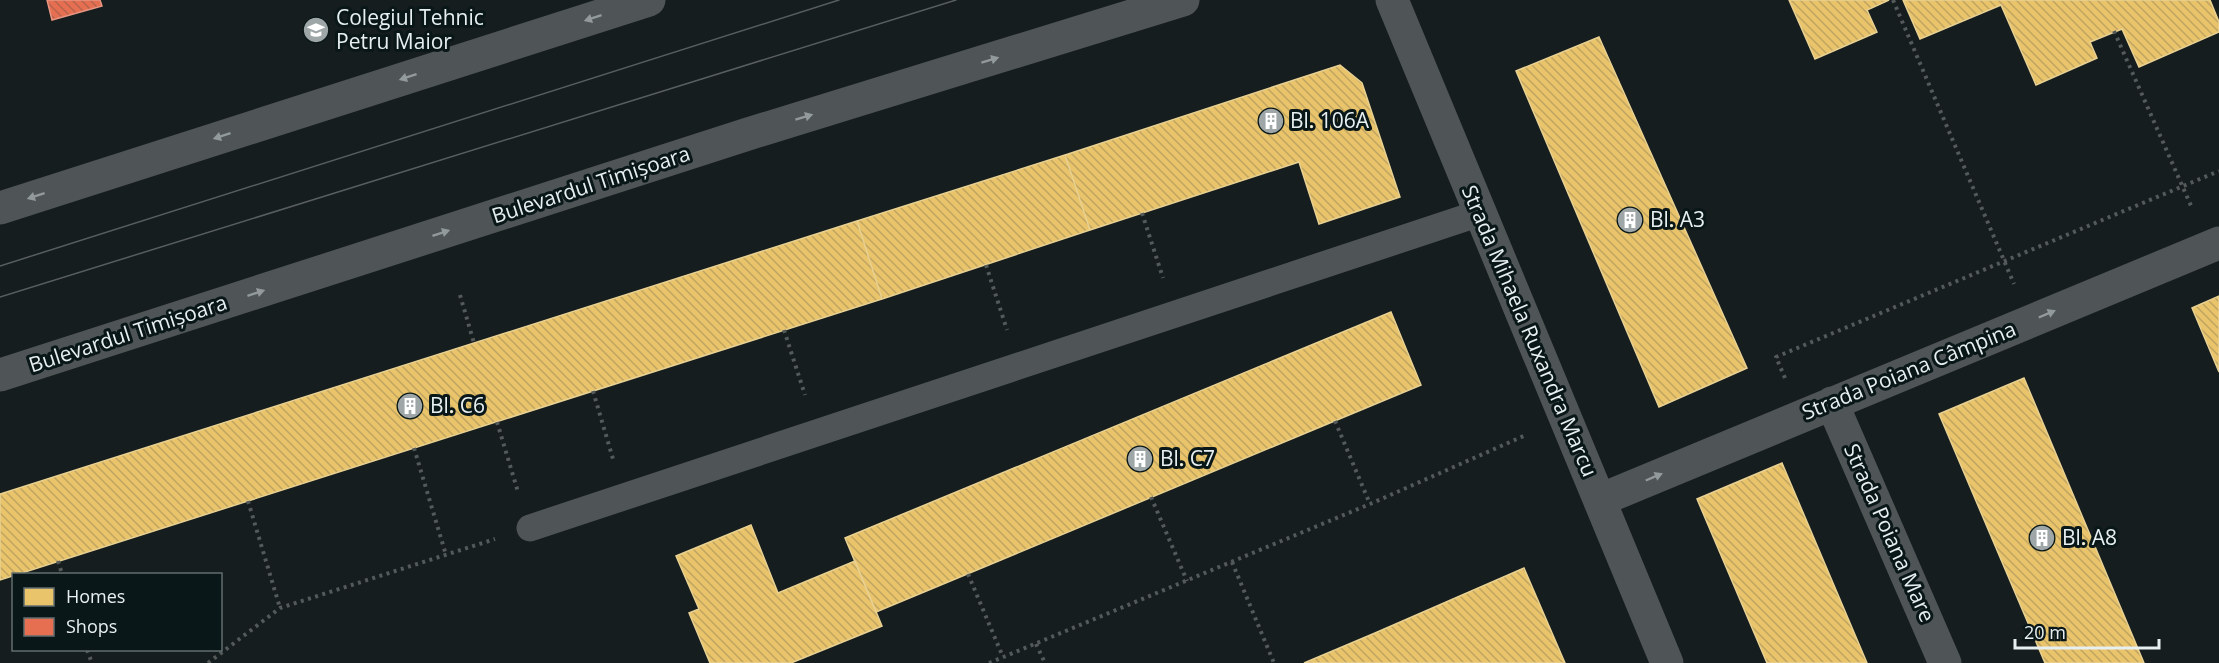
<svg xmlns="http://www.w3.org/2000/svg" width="2219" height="663" viewBox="0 0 2219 663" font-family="'Open Sans',sans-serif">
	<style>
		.homes { fill: url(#homes-back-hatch); stroke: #e8d192; stroke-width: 1.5 }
		.shops { fill: url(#shops-back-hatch); stroke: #e79581; stroke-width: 1.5 }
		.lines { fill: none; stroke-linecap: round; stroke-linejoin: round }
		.path { stroke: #54595a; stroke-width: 4; stroke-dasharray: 3 4.5; stroke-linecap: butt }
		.lane { stroke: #4f5556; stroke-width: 27 }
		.street { stroke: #4f5556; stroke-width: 33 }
		.secondary { stroke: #4f5556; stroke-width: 33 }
		.tram { stroke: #585e5f; stroke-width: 1.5 }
		.oneway { fill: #939a9c }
		.labels { text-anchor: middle; stroke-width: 6; stroke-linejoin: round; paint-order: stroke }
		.poi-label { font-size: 21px; fill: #e7eff1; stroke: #091719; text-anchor: start }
		.street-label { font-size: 21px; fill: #e7eff1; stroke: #091719 }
	</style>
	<defs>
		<pattern id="homes-back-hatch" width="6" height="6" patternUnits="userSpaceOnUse" patternTransform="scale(1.5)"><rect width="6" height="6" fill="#e9c46a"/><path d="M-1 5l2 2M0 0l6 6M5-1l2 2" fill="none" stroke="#c0a562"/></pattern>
		<pattern id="shops-back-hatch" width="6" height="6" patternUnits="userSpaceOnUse" patternTransform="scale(1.5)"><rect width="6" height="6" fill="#e76f51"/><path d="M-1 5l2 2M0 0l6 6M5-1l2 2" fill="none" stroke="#b6634e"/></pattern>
	</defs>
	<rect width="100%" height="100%" fill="#161d1e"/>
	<path class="homes" d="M1789,0h100l-22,10 10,22 -62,27z
		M1903,0h307l9,22v10l-80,35 -17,-38 -32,13 7,16 -61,27 -35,-80 -81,34z
		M1599,37l148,331 -88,39 -143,-336z
		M1340,65l22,18 38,114 -81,27 -20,-62 -209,68 -25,-75z
		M1065,155l25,75 -208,69 -25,-78z
		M857,221l25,78 -882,281v-86z
		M2219,296v76l-27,-64z
		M1391,312l30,73 -545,227 -31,-74z
		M2024,378l120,285h-99l-106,-249z
		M1782,463l85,200h-100l-70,-164z
		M751,525l27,68 77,-32 27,65 -91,37h-81l-21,-50 10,-4 -23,-53z
		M1524,568l41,95h-261l71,-30z"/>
	<path class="shops" d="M47,0h53l2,6 -50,14z"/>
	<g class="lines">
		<path class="path" d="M1893,0l121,284
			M2114,31l78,177
			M1142,213l21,65
			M986,265l21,65
			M460,295l14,48
			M784,330l21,65
			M1785,378l-9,-21 443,-186
			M593,391l20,68
			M1335,421l35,83
			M497,422l21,70
			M414,448l32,107
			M1151,497l36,84
			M248,501l32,107
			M58,561l4,13
			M1232,562l42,101
			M968,574l35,83
			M1036,644l9,19
			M87,650l5,13
			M208,663l72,-55 215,-69
			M989,663l381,-159 156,-69"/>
		<path class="lane" d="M530,528l950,-315"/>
		<path class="street" d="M1392,0l275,663
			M1832,403l113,260
			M1600,500l619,-257"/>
		<path class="secondary" d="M0,208l649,-208
			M0,375l748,-241 435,-134"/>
		<path class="tram" d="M0,266l839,-266
			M0,297l956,-297"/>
	</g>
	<defs><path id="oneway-solid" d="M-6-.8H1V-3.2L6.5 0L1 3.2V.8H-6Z" transform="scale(1.5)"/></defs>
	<g class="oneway">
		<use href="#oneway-solid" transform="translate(593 18) rotate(162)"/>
		<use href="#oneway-solid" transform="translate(990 60) rotate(-17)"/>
		<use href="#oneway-solid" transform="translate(408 77) rotate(162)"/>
		<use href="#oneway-solid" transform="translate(804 117) rotate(-17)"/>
		<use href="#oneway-solid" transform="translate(222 136) rotate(162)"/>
		<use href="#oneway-solid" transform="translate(36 196) rotate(162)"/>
		<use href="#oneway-solid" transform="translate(441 233) rotate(-18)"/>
		<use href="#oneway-solid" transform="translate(256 293) rotate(-18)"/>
		<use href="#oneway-solid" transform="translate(2047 314) rotate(-23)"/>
		<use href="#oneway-solid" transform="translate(1654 477) rotate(-23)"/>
	</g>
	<defs>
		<g id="school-disc" transform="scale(1.35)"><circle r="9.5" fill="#9ea6a7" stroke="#091719"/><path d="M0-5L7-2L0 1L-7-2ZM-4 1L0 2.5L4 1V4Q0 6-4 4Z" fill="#fff"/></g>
		<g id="building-disc" transform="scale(1.35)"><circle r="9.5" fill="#9ea6a7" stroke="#091719"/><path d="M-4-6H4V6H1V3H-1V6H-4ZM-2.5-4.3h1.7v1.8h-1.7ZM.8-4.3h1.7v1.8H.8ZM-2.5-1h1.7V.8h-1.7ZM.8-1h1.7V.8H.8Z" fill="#fff"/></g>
	</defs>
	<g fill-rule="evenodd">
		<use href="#school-disc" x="316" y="30"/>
		<use href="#building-disc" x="1271" y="121"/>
		<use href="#building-disc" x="1630" y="220"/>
		<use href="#building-disc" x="410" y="406"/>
		<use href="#building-disc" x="1140" y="459"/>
		<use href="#building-disc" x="2042" y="538"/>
	</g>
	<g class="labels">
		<g class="poi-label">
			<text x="336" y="25">Colegiul Tehnic<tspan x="336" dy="24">Petru Maior</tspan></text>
			<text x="1290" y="128">Bl. 106A</text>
			<text x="1650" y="227">Bl. A3</text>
			<text x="430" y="413">Bl. C6</text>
			<text x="1160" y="466">Bl. C7</text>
			<text x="2062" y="545">Bl. A8</text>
		</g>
		<g class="street-label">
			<text transform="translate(591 185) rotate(-18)" y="7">Bulevardul Timișoara</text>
			<text transform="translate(1529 331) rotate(67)" y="7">Strada Mihaela Ruxandra Marcu</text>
			<text transform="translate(128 334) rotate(-18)" y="7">Bulevardul Timișoara</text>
			<text transform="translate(1909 371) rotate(-22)" y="7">Strada Poiana Câmpina</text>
			<text transform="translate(1889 533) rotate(66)" y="7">Strada Poiana Mare</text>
		</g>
	</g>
	<rect x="12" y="573" width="210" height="78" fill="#091719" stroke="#626d6f" stroke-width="1.5"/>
	<rect x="24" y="588" width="30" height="18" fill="#e9c46a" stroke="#626d6f" stroke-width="1.5"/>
	<text x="66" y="603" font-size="18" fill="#e7eff1">Homes</text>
	<rect x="24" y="618" width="30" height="18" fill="#e76f51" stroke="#626d6f" stroke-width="1.5"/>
	<text x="66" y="633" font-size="18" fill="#e7eff1">Shops</text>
	<path d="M2015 639v9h144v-9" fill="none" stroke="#e7eff1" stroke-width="3"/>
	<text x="2024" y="639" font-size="18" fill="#e7eff1" stroke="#091719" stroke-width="4.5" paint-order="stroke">20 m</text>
</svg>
